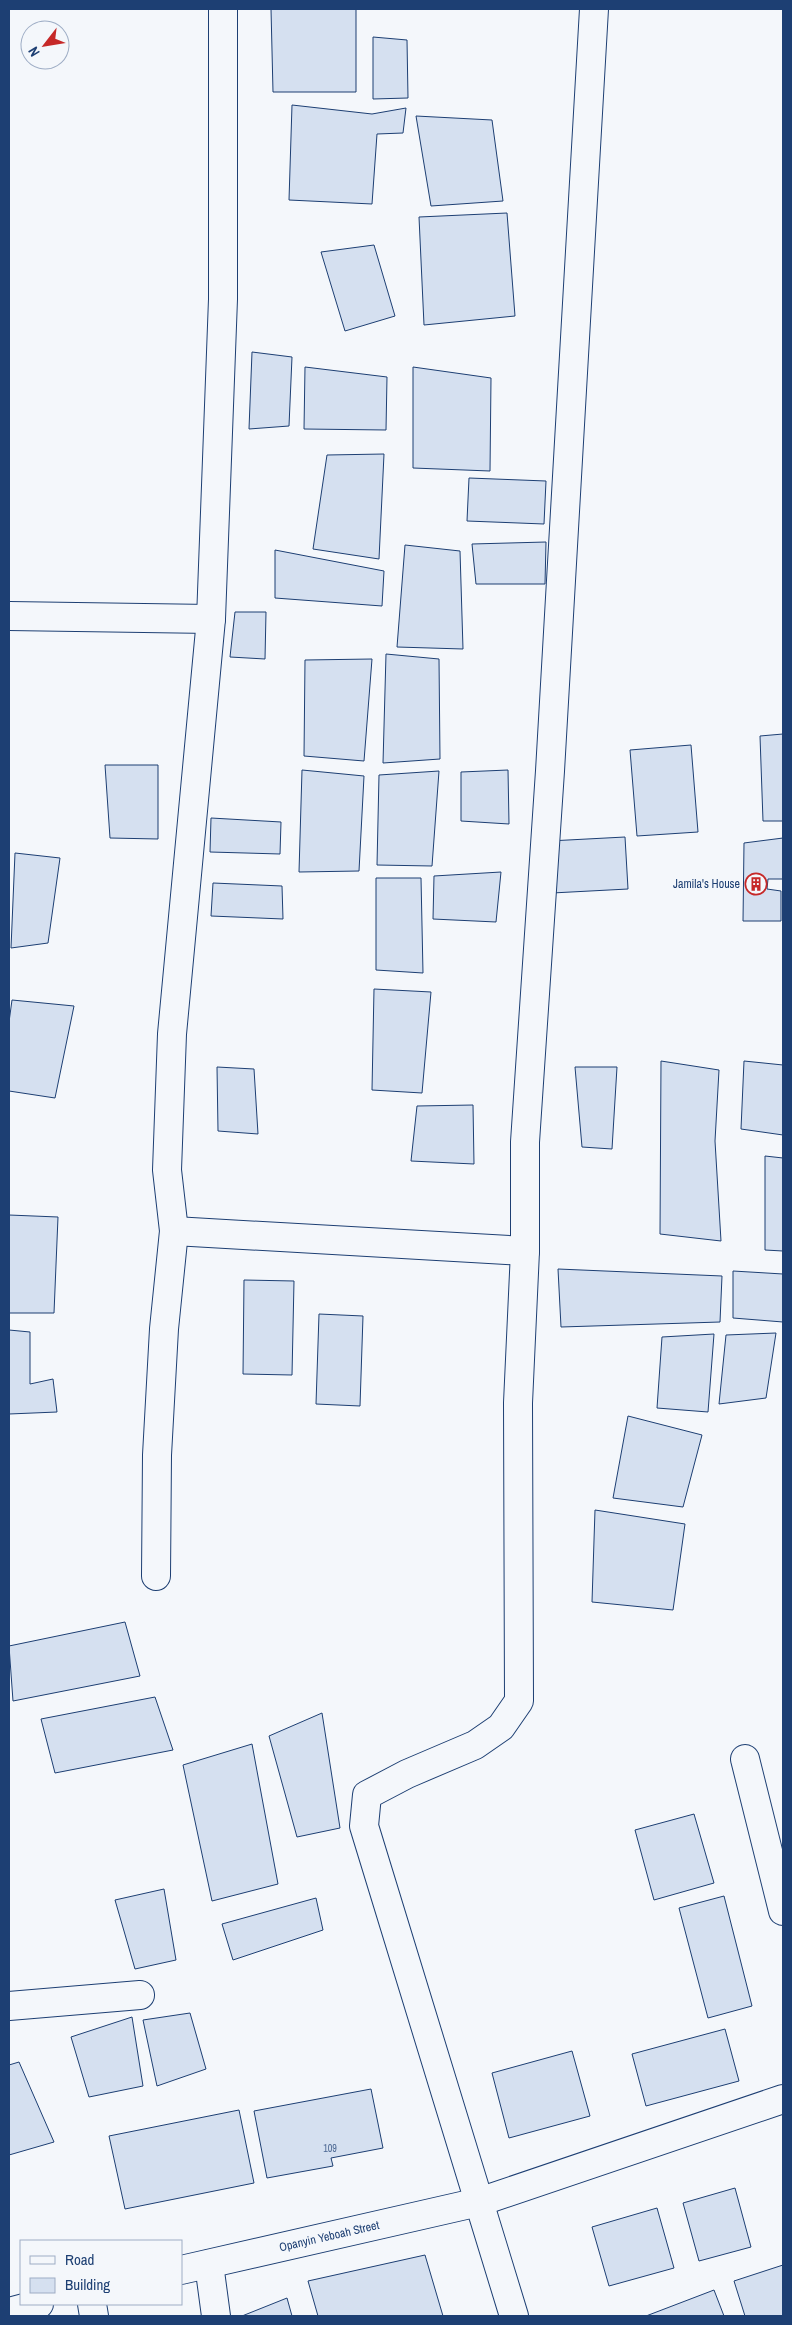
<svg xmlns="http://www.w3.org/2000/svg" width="792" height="2325" viewBox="0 0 792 2325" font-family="'Archivo Narrow',sans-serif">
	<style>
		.building { fill: #d5e0f0; stroke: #1d3f73 }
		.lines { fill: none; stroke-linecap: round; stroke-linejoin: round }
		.minor-casing { stroke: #1d3f73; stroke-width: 30 }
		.minor { stroke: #f4f7fb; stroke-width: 28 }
		.labels { text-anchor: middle; stroke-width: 4; stroke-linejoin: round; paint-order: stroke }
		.number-label { font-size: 10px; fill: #4b6792 }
		.poi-label { font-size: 12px; fill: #1d3f73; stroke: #f4f7fb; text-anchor: end }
		.street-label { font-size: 12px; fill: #1d3f73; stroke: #f4f7fb }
	</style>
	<rect width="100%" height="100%" fill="#f4f7fb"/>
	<path class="building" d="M271,9h85v83h-83z
		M373,37l34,3 1,58 -35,1z
		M292,105l80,9 34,-6 -3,25 -26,1 -5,70 -83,-4z
		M416,116l76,4 11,81 -72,5z
		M507,213l8,103 -91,9 -5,-108z
		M374,245l21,71 -50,15 -24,-79z
		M252,352l40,5 -3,69 -40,3z
		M305,367l82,10 -1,53 -82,-1z
		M413,367l78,11 -1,93 -77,-3z
		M384,454l-5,105 -66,-10 14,-94z
		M469,478l77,3 -2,43 -77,-3z
		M546,542l-1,42h-69l-4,-40z
		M405,545l55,6 3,98 -66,-2z
		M275,550l109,21 -2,35 -107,-8z
		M235,612h31l-1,47 -35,-2z
		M386,654l53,5 1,100 -57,4z
		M372,659l-8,102 -60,-5 1,-96z
		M783,734v87h-20l-3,-85z
		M691,745l7,87 -61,4 -7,-86z
		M105,765h53v74l-48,-1z
		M302,770l62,6 -5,95 -60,1z
		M508,770l1,54 -48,-3v-49z
		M439,771l-7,95 -55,-1 2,-90z
		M211,818l70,4 -1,32 -70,-2z
		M625,837l3,52 -76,4 -3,-52z
		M783,838v41h-15l-1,10 14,2v30h-38l1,-78z
		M15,853l45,5 -12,85 -37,5z
		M501,872l-5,50 -63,-3 1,-43z
		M376,878h45l2,95 -47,-3z
		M213,883l69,3 1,33 -72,-3z
		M374,989l57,3 -9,101 -50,-3z
		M12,1000l62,6 -19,92 -46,-7v-69z
		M661,1061l58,9 -4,71 6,100 -61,-7z
		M744,1061l39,4v70l-42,-6z
		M217,1067l37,2 4,65 -40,-3z
		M575,1067h42l-5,82 -30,-2z
		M473,1105l1,59 -63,-3 6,-55z
		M765,1156l18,2v93l-18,-1z
		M9,1215l49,2 -4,96h-45z
		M558,1269l164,7 -2,46 -159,5z
		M733,1271l50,3v48l-50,-4z
		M244,1280l50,1 -2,94 -49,-1z
		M319,1314l44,2 -3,90 -44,-2z
		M9,1330l21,2v52l23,-5 4,33 -48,2z
		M776,1333l-10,65 -47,6 7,-69z
		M714,1334l-6,78 -51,-4 5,-71z
		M628,1416l74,19 -19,72 -70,-9z
		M595,1510l90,14 -12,86 -81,-8z
		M125,1622l15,54 -127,25 -4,-55z
		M155,1697l18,53 -118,23 -14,-54z
		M322,1713l18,115 -43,9 -28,-101z
		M252,1744l26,140 -66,17 -29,-136z
		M694,1814l20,69 -60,17 -19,-70z
		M164,1889l12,71 -41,9 -20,-69z
		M724,1896l28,110 -44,12 -29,-110z
		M316,1898l7,32 -90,30 -11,-36z
		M190,2013l16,56 -49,17 -14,-66z
		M132,2017l11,69 -54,11 -18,-60z
		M725,2029l14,52 -93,25 -14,-52z
		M572,2051l18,65 -81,22 -17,-65z
		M19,2062l35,80 -45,13v-90z
		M371,2089l12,59 -52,10 2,8 -66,12 -13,-67z
		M239,2110l15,73 -129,26 -16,-73z
		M735,2188l16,59 -52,14 -16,-58z
		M657,2208l17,60 -65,18 -17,-59z
		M425,2255l18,61h-125l-10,-35z
		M783,2265v51h-38l-11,-35z
		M714,2290l10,26h-78z
		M287,2298l5,18h-50z"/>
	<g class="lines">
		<g class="minor-casing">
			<g id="minor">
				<path d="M9,616l202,3"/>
				<path d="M174,1231l351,20"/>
				<path d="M156,1576l1,-121 7,-126 10,-98 -7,-61 5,-136 39,-415 12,-320v-290"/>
				<path d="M745,1759l38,152"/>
				<path d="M9,2006l131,-11"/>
				<path d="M209,2264l7,52"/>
				<path id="s1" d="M181,2270l298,-68 304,-103"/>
				<path d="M92,2304l2,12"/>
				<path d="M9,2312l30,-8"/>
				<path d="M514,2316l-150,-490 3,-31 40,-21 68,-29 26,-18 18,-26 -1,-298 7,-152v-109l25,-371 44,-762"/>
			</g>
		</g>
		<use href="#minor" class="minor"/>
	</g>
	<defs>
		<g id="building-ring" transform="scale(1.125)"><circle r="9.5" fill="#f4f7fb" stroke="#c62828" stroke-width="1.5"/><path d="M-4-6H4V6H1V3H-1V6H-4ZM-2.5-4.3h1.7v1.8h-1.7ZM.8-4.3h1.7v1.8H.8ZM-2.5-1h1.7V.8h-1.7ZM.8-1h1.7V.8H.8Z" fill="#c62828"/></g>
	</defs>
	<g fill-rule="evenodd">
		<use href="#building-ring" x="756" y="884"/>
	</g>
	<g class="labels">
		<g class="number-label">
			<text x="330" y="2152">109</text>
		</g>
		<g class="poi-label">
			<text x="740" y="888">Jamila's House</text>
		</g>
		<g class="street-label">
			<text dy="4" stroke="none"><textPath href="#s1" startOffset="152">Opanyin Yeboah Street</textPath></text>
		</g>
	</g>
	<rect width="792" height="2325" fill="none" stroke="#1d3f73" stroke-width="20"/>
	<rect x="20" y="2240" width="162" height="65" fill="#f4f7fb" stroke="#9eadc5"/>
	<rect x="30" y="2256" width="25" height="8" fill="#f4f7fb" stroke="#9eadc5"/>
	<text x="65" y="2265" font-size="15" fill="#1d3f73">Road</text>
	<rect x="30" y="2278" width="25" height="15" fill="#d5e0f0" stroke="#9eadc5"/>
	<text x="65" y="2290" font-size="15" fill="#1d3f73">Building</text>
	<g transform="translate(45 45) rotate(239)"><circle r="24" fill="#f4f7fb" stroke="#9eadc5"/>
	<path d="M0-4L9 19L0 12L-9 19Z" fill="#c62828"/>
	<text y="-8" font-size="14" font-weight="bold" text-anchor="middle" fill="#1d3f73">N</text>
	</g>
</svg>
